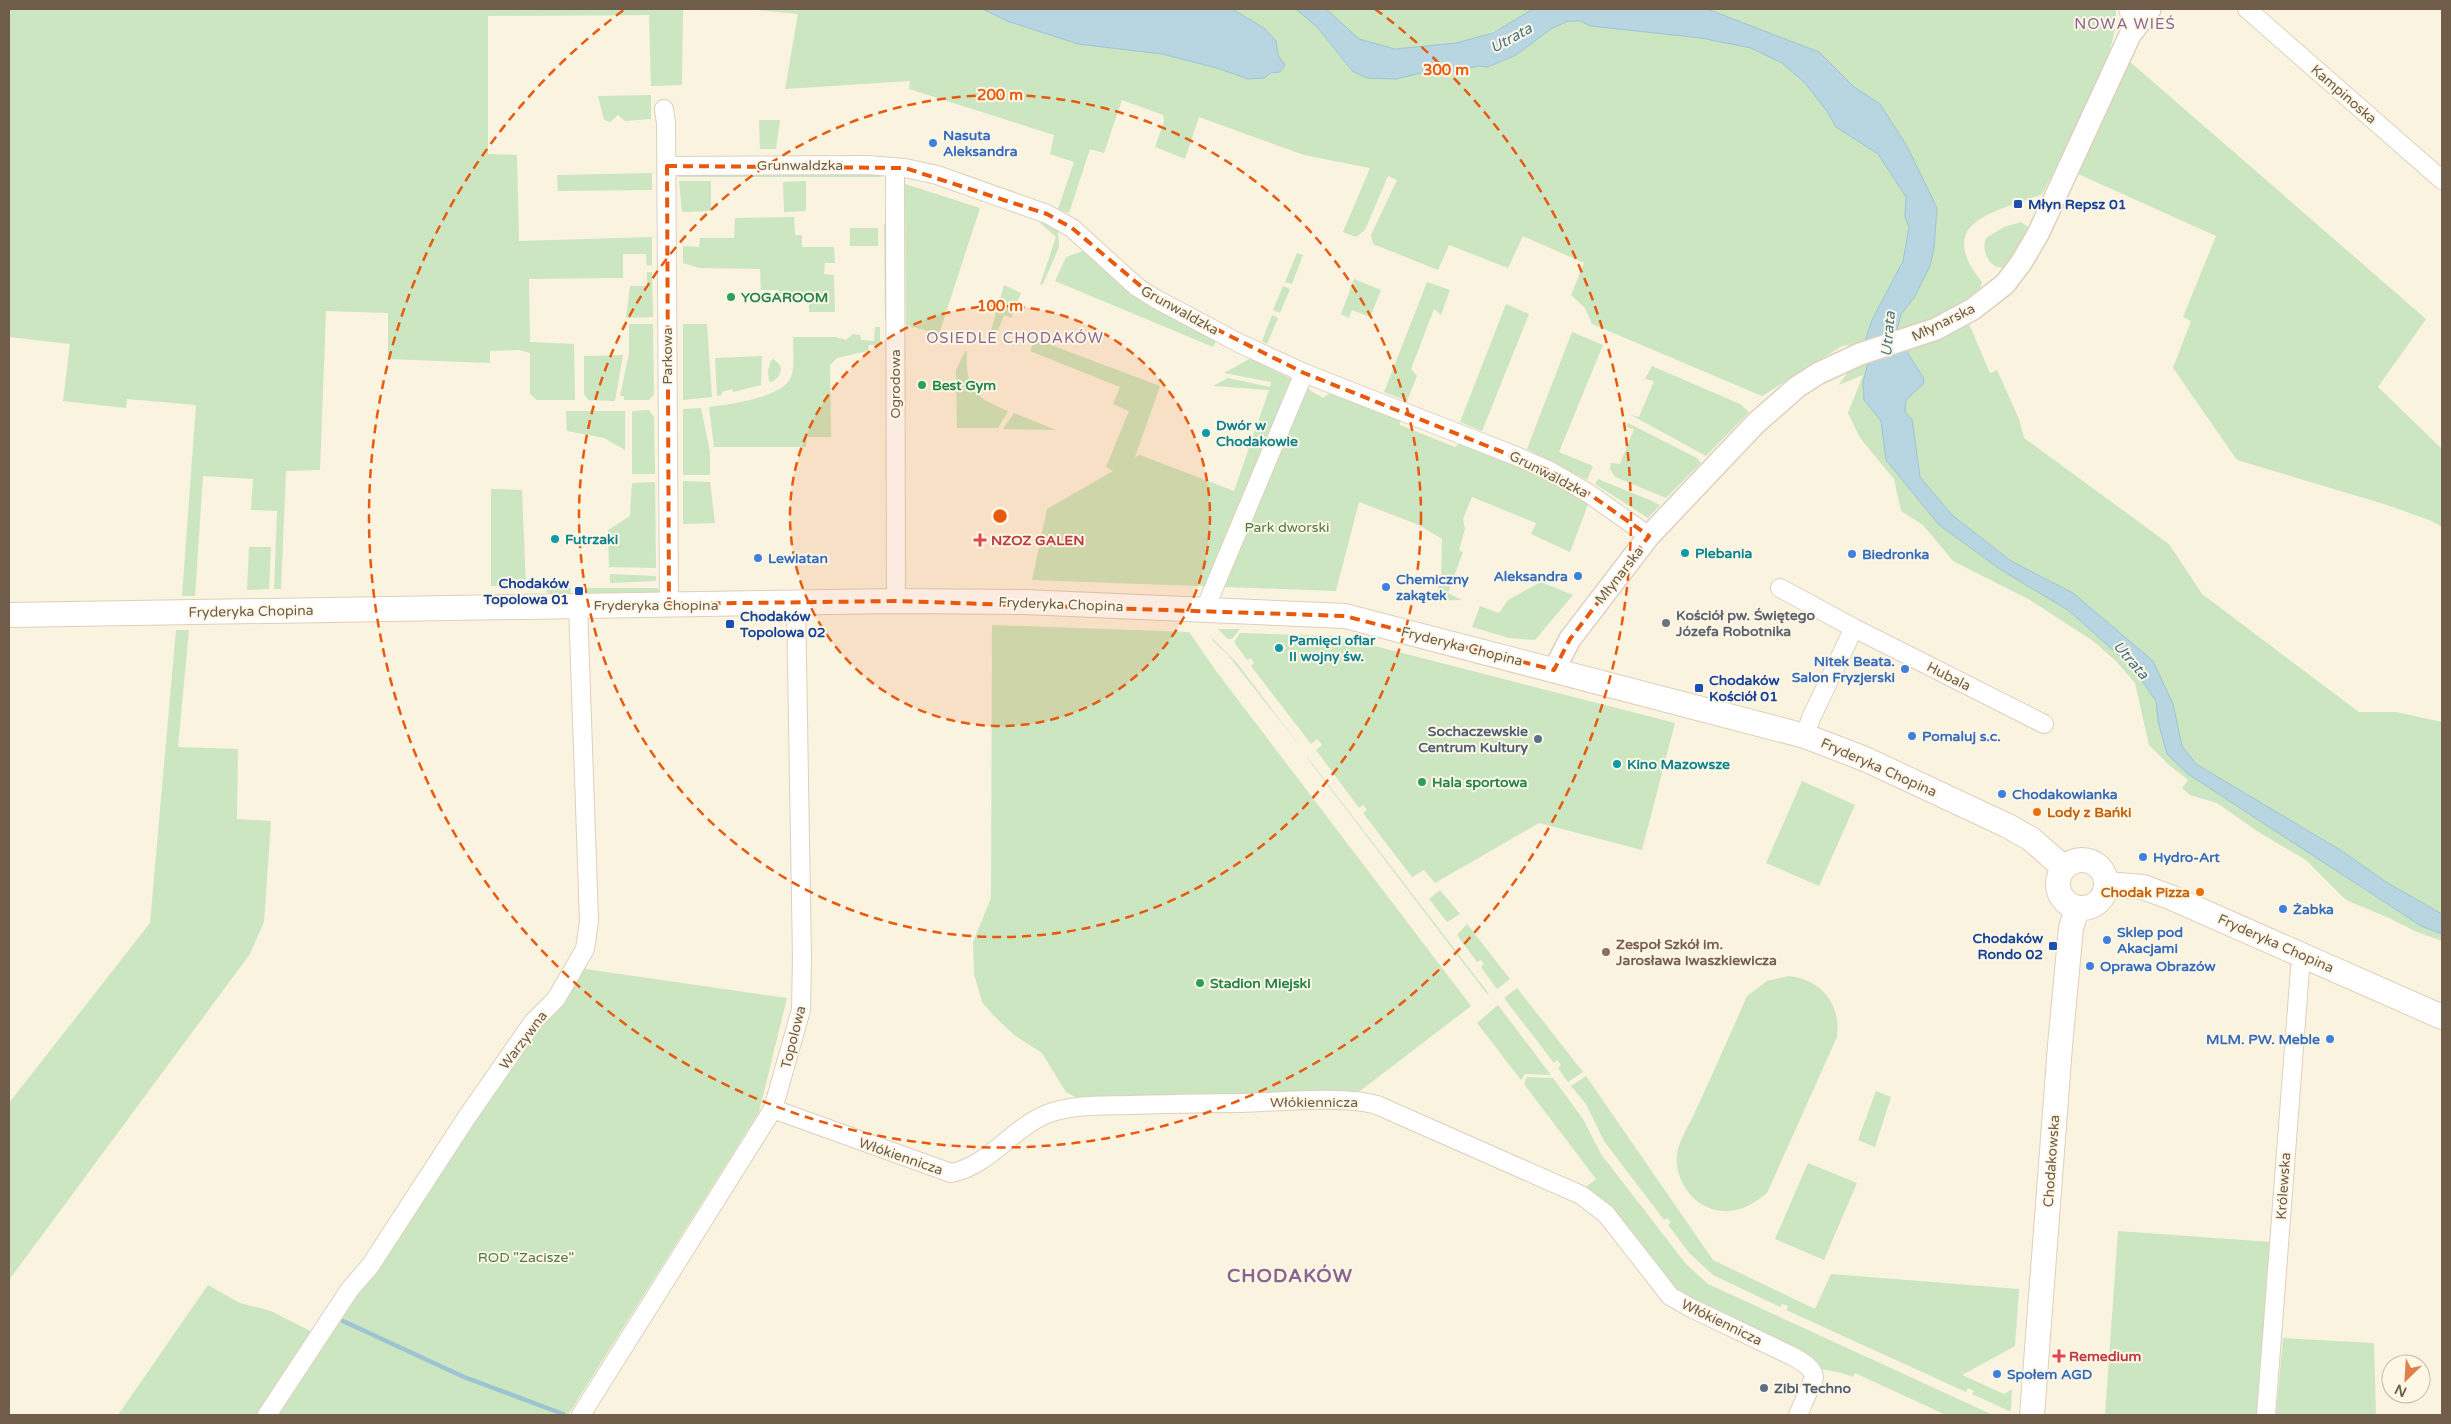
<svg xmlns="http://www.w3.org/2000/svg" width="2451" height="1424" viewBox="0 0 2451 1424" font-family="'Varela Round',sans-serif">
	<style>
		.green { fill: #cbe6c0 }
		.water { fill: #b7d6e2; stroke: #9ec3d3 }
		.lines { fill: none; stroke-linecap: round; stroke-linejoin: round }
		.stream { stroke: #9ec3d3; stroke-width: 4.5 }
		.minor-casing { stroke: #ddd0bd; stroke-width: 20 }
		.tertiary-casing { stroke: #ddd0bd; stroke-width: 24 }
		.secondary-casing { stroke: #dfcfb8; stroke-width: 26 }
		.minor { stroke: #fff; stroke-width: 18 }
		.tertiary { stroke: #fff; stroke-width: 21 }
		.secondary { stroke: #fff; stroke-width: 24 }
		.marked { fill: none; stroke: #e8590c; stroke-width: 4; stroke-dasharray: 10 6; stroke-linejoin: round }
		.ring { fill: none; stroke: #e8590c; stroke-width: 2.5; stroke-dasharray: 9 6 }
		.shop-dot { fill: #3f7fe0; stroke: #fef7e6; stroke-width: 2 }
		.transit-dot { fill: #1a4fb4; stroke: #fef7e6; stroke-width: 2 }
		.leisure-dot { fill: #2e9e5b; stroke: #fef7e6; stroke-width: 2 }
		.culture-dot { fill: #0f9aa8; stroke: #fef7e6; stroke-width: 2 }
		.health-dot { fill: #e0444e; stroke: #fef7e6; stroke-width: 2 }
		.worship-dot { fill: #6b7280; stroke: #fef7e6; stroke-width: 2 }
		.service-dot { fill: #5c6f8a; stroke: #fef7e6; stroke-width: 2 }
		.food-dot { fill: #e8710a; stroke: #fef7e6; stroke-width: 2 }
		.education-dot { fill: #8d6e63; stroke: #fef7e6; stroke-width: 2 }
		.labels { text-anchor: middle; stroke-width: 4; stroke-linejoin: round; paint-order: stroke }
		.street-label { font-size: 14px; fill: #6f5c49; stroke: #fef7e6 }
		.shop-label { font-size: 14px; font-weight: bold; fill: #366cbe; stroke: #fef7e6; text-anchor: start }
		.transit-label { font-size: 14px; font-weight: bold; fill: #164399; stroke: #fef7e6; text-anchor: start }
		.leisure-label { font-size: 14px; font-weight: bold; fill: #27864d; stroke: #fef7e6; text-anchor: start }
		.culture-label { font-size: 14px; font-weight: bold; fill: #0d838f; stroke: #fef7e6; text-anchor: start }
		.park-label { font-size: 14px; fill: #4e7a45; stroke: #fef7e6 }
		.health-label { font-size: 14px; font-weight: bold; fill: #be3a42; stroke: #fef7e6; text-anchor: start }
		.worship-label { font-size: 14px; font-weight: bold; fill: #5b616d; stroke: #fef7e6; text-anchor: start }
		.service-label { font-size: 14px; font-weight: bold; fill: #4e5e75; stroke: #fef7e6; text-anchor: end }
		.food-label { font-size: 14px; font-weight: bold; fill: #c56008; stroke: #fef7e6; text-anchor: start }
		.education-label { font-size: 14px; font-weight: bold; fill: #785e54; stroke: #fef7e6; text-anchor: start }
		.neighbourhood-label { font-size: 15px; letter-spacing: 1px; fill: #896592; stroke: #fef7e6 }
		.water-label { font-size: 15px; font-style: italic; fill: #487588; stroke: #fef7e6 }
		.district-label { font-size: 19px; font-weight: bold; letter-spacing: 1px; fill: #896592; stroke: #fef7e6 }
		.centre { fill: #e8590c; stroke: #fef7e6; stroke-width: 2.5 }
		.ring-label { font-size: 15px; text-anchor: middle; font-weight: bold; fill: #e8590c; stroke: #fef7e6; stroke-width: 4; stroke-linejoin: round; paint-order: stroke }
	</style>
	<rect width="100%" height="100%" fill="#faf3e0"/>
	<path class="green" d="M9,9h674l-1,76 -31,1 -2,-71 -161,1v138l29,1 2,86 133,-4v28l-5,1 -1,-12h-23v24l-94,1 1,63 44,2 1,56h-38l-7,-6v-41l-11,-3 -29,1v12l-102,-4v-46l-62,-2 -6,159 -34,1 -5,118h-7l3,-78 -26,-1 2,-31 -50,-3 -8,120h-13l14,-191 -69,-6 -1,9 -63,-7 7,-57 -61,-7z
		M745,9h238l24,12 71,23 84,10 55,14 31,11 32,-7 5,-7 -7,-10 -2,-14 -12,-13 -32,-19h64l22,19 33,43 45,8 25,-6 37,-2 20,-5 10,1 28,-12 34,-26 18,-8h12l11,5 110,12 50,10 31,15 22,19 23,29 9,16 42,27 28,43 -1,20 4,10 -6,34 -31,59 -8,24 -22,2 -80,50 -170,-72 -7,-16 -14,-13 13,-32 -61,-27 -15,32 -59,-23 -11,25 -65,-26 -2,-9 26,-55 -9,-4 -23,54 -9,7 -13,-5 27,-64 -66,-13 -105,-38 -14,42 -30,-12 9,-26 -1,-6 -41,-15 -18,53 -14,-4 -21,64 -11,-4 16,-47 -24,-8 4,-19 -145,-46 1,-8 -125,8 13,-75z
		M1326,9h207c-13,7 -26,17 -40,23 -34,16 -103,26 -136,6 -12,-8 -21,-19 -31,-29z
		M1707,9h409c1,36 -16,66 -31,98 -14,30 -28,59 -43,87 -44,18 -110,26 -60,88l-2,6 -12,10 1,3 -22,13 -51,20 5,-20 13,-16 20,-50 3,-40 -30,-62 -27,-42 -26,-17 -35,-35z
		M2129,61l297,258 -48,68 64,62v78l-10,-6 -48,-17 -147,-44 -64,-92 18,-47 -8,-4 33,-81 -140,-63z
		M651,95v24l-26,2 -7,-6 -8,7 -6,-2 -6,-24z
		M759,120h21l-4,29h-16z
		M874,172l8,5h-204l1,-3z
		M652,173v17l-94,1 -1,-16z
		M679,181h32v30l-29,1z
		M806,181v30l-22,1 -1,-30z
		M905,184l75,24 -41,126 -33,-9z
		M794,217l1,18h7v12h32l1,16h-10l-1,11 10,1 1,37h-26v-14h-31v-8h-17l-1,-21 -61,-1 -16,-5v-17l16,1 1,-9h34l1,-20z
		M1045,220l13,9 1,18 -16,37 -3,1 16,-48 -16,-14z
		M2021,222l10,7c-6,10 -11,23 -18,32 -15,18 -34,-5 -27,-23l18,-11z
		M884,224l4,3 -1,92h-2z
		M850,228h28v18h-28z
		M1083,251l60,50 74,38 -4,8 -158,-66 11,-24z
		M1297,253l6,2 -11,29 -7,-2z
		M647,272h5l1,45 -27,1 4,-32h17z
		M1354,279l27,11 -11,27 -18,-7 -3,8 -8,-4z
		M1427,282l23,8 -9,25 -7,-6 -23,60 6,7 -10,25 -23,-9z
		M1004,285l17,8 -10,25 -7,-3 -11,28 -5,-2z
		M1283,286l7,3 -10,24 -7,-3z
		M1506,304l23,10 -47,117 -22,-9z
		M1272,315l6,3 -11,26 -5,-3z
		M629,324h24l1,70 -5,6h-25v-4h-4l9,-43z
		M683,324h24l5,73 -29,3z
		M1969,324l21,49 7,-3 22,49 5,19 145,106 33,50 157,118h37l46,10v192l-56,-32 -44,-31 -146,-87 -14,-18 -9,-42 -100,-111 -62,-32 -59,-46 -32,-38 -8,-58 -7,-6 1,-13 17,-24 -18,-28z
		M875,327h5v18h-11l-1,6 -31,7 -7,7 1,72h-24l-1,10h-92l-5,-40c19,-2 75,-10 82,-30 4,-11 2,-28 2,-40h42l11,3 7,-6 7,1 1,5 13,1z
		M1572,332l31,13 -44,107 34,14 -6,14 -60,-31z
		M1035,339l125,47 -25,71 5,-2 94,36 35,-101 -56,-4 15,-8 42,9 1,-5 -47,-9 27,-15 58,30 -1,1 15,9 10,-7 67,27v7l55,22 6,-5 75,31 53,29 -19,50 -39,-18 5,-11 -64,-26 -9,22 2,10 -6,21 4,2 -15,41 14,7 -28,1 7,-22 1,-40 -23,-14 -60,-23 -23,89 -304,-11 15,-71 66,-38 -7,-4 23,-56 -16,-7 7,-17 -90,-36z
		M965,351h2c-2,38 8,47 41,60l-10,17h-41l-1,-58z
		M623,355l-8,46 -27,-1 -4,-6v-38z
		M762,356l-1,29 -28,7 -1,-3 -10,3v3l-5,1 -2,-38z
		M773,359c12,7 9,17 -1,23l-3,-1 -1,-11 3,-10z
		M1869,359l-6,23 1,18 17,21 6,39 52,65 62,45 67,40 64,57 24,34 2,20 9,33 199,137 55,35 21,8v7l-25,-9 -28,-14 -43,-18 -40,-40 -46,-27 -43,-30 -27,-8 -8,-7 6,-8 -19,-15 -20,-20 -14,-62 -19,-22 -23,-20 -63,-41 -77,-39 -30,-36 -22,-14 -7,-32 -34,-41 -12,-25 15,-38 -24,10 11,-16z
		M1652,366l88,38 9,8 -43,44 -75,-41 8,2 15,-36 -9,-2z
		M701,408l9,44v23h-27v-66z
		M649,410l5,7 1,57h-23v-63z
		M566,411h59v39l-21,-12 -37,-7z
		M1014,413l42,17 -53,-1z
		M1628,423l69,35 4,5 -35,35 -51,-21 -5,-8 1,-6 9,1 14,-35 -8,-2z
		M1598,479l54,22 8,4 -12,13 -53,-34z
		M683,481l27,1 5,41 -32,1z
		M655,482l1,86 -47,-1 -1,-37 22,-14 2,-33z
		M491,489l31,1 4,96h-35z
		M249,547h22l-2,42 -22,1z
		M610,574l46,2v5l-46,2z
		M1541,582l32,13 -38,45 -26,-2 -37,-11 8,-21 19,7 9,-13z
		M571,588l-1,8h-20l-4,-6z
		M587,588h70l3,4 -73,4z
		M992,625l197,7 27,39 255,335 -111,85 -281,8 -13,-7 -24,-39 -28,-18 -20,-19 -12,-14 -8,-28 -1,-32 18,-44z
		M1218,629h22l-8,10h-4z
		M176,630h13l-11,117 60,2 -1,70 34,2 -7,101 -14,32 -241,326v-177l141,-180z
		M1240,633l96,3 339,87 -33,127 -103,-27 -104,60 -11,-13 -12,7 -49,-64 4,-3 -4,-5 -4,3 -43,-58 6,-5 -5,-6 -6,5 -60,-78 3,-3 -3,-5 -4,2 -13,-18z
		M1212,638l25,25 65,86 -74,-94 -16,-15z
		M1307,758h1l181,236h-2z
		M1802,781l53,24 -36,81 -53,-23z
		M1440,890l20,24 -13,8 -18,-23z
		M1467,924l43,55 -13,10 -16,-22 3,-3 -3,-4 -4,2 -20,-27z
		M578,968l209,30 -28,114 -191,303h-292z
		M1789,976c33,4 52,28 48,61l-70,156c-18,15 -37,24 -60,14 -19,-8 -33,-32 -30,-53 2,-14 13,-30 18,-42 18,-39 35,-77 52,-116l20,-15z
		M1517,988l66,84 -15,10 -10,-14 3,-3 -4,-5 -3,3 -50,-65z
		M1498,1005l53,70 -26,-1 -4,6 -44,-57z
		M1586,1076l127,184 102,49 16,-35 188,15 -4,57 -53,29 42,19 8,-5 -1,21 -2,1 -37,-17 2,-3 -6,-3 -2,4 -180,-82 2,-4 -6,-2 -2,3 -67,-32 -23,-21 -22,-29 3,-3 -4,-4 -3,2 -60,-79 -18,-37 -15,-18z
		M1527,1077l26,1 30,41 18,35 85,110 22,20 285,131h-47l-91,-42 -2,4 -11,-4 -21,-4 -140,-74 -60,-78 -39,-27 14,-11 -72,-95z
		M1876,1091l15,6 -16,50 -17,-7z
		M1808,1163l49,20 -33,77 -49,-21z
		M2118,1231l153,11 -14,173h-152z
		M208,1285l32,18 31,8 43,22 -50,82h-146z
		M2283,1338l91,5 2,72h-100z"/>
	<path class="water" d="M983,9h249l32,19 12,13 2,14 7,10 -5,7 -9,1 -7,5 -16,1 -31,-11 -55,-14 -84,-10 -71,-23z
		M1296,9h30l33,30 36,10 61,-6 37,-10 40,-24h174l112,43 35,35 26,17 27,42 30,62 -3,40 -4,18 -16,32 -13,16 -5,20 27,43 1,6 -18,17 -1,12 7,7 8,58 32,38 59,46 62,32 80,68 20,43 9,42 14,18 146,87 44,31 56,32v20l-21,-8 -233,-152 -21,-20 -9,-33 -2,-20 -24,-34 -64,-57 -67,-40 -62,-45 -53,-65 -5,-39 -17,-21 -1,-18 6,-23 -5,-15 8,-24 31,-59 6,-34 -4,-10 1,-20 -28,-43 -42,-27 -9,-16 -23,-29 -22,-19 -31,-15 -50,-10 -110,-12 -11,-5h-12l-17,8 -35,26 -28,12 -10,-1 -20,5 -37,2 -25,6 -29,-1 -15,-7 -34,-43z"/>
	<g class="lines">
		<path class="stream" d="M343,1321l121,56 99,37"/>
		<g class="minor-casing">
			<path id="minor" d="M2128,9l2,6 7,7
				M2247,9l195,171
				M664,109l2,14 3,481
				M667,166l200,-1 38,3 32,7 110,39 25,14 65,59 19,12 83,44 65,30 212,83 34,15 38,22 61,43
				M895,167l1,434
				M1780,588l74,40
				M1205,609l99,-236
				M1805,736l6,-18 43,-90 190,96
				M773,1109l178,64c38,-7 61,-45 96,-59 26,-10 56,-8 83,-9 37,-1 74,-2 111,-2 38,-1 102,-8 136,2l204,90 25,19 64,82 21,12 103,49c8,5 19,10 20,21l-16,37
				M267,1415l83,-126 20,-23 97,-149 66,-95 23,-23 29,-50 4,-28 -11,-316
				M581,1415l192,-306 28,-99 1,-51 -6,-357
				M2266,1415l34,-446 4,-12"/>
		</g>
		<g class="tertiary-casing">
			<path id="tertiary" d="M1554,670l16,-31 79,-103 107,-113 41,-36 22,-14 41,-19 76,-25 37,-20 32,-25 16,-21 17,-29 92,-199 20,-26"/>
		</g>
		<g class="secondary-casing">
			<path id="secondary" d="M9,615l887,-14 128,1 321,14 460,120 60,23 143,67 23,13 33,29
				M2058 884a24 24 0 1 1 48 0a24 24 0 1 1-48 0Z
				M2106,884l37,3 27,10 272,120
				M2032,1415l28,-369 11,-118 6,-20"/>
		</g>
		<use href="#minor" class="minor"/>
		<use href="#tertiary" class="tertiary"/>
		<use href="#secondary" class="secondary"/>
	</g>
	<path class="marked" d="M667,166l238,2 142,46 25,14 84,71 148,74 246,98 38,22 61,43 -79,103 -16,31 -209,-54 -449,-15 -227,3z"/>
	<circle cx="1000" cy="516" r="210" fill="#e8590c" fill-opacity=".12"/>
	<g class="ring">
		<circle cx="1000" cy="516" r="210"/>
		<circle cx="1000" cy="516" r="421"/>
		<path d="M1375 9A631 631 0 1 1 625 9"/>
	</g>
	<g class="shop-dot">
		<circle cx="933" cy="143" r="5"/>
		<circle cx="1852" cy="554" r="5"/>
		<circle cx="758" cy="558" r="5"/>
		<circle cx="1578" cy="576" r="5"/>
		<circle cx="1386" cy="587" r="5"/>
		<circle cx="1905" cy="669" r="5"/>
		<circle cx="1912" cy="736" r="5"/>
		<circle cx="2002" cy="794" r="5"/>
		<circle cx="2143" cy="857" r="5"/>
		<circle cx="2283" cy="909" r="5"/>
		<circle cx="2107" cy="940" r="5"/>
		<circle cx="2090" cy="966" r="5"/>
		<circle cx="2330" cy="1039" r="5"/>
		<circle cx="1997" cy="1374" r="5"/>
	</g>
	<g class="transit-dot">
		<rect x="2013" y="199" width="10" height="10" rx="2.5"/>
		<rect x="574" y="586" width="10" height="10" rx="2.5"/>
		<rect x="725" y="619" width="10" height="10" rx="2.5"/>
		<rect x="1694" y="683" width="10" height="10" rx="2.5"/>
		<rect x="2048" y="941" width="10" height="10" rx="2.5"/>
	</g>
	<g class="leisure-dot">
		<circle cx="731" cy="297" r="5"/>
		<circle cx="922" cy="385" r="5"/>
		<circle cx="1422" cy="782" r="5"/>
		<circle cx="1200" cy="983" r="5"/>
	</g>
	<g class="culture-dot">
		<circle cx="1206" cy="433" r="5"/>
		<circle cx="555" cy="539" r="5"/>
		<circle cx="1685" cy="553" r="5"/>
		<circle cx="1279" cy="648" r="5"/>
		<circle cx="1617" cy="764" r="5"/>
	</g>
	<g class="health-dot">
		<path d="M977.5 532.5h5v5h5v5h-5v5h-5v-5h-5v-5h5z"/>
		<path d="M2056.5 1348.5h5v5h5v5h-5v5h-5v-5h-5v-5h5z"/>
	</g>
	<circle class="worship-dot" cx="1666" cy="623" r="5"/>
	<g class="service-dot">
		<circle cx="1538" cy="739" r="5"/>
		<circle cx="1764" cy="1388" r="5"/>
	</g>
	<g class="food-dot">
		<circle cx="2037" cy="812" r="5"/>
		<circle cx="2200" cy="892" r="5"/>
	</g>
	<circle class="education-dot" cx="1606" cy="952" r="5"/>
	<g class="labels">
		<g class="street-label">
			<text transform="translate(2344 94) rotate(41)" y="5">Kampinoska</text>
			<text x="800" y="170">Grunwaldzka</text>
			<text transform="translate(1180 310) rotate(29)" y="5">Grunwaldzka</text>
			<text transform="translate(1943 322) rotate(-26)" y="5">Młynarska</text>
			<text transform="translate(667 356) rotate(-90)" y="5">Parkowa</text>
			<text transform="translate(895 384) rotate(-90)" y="5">Ogrodowa</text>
			<text transform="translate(1549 474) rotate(27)" y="5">Grunwaldzka</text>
			<text transform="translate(1619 575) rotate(-52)" y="5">Młynarska</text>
			<text transform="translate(1061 604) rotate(2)" y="5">Fryderyka Chopina</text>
			<text x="656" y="610">Fryderyka Chopina</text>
			<text transform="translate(251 611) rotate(-1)" y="5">Fryderyka Chopina</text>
			<text transform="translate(1462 646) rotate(14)" y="5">Fryderyka Chopina</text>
			<text transform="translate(1949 676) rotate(27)" y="5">Hubala</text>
			<text transform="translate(1879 767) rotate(24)" y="5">Fryderyka Chopina</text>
			<text transform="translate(2276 943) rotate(24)" y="5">Fryderyka Chopina</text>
			<text transform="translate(793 1037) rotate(-76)" y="5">Topolowa</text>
			<text transform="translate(523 1040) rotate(-53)" y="5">Warzywna</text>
			<text x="1314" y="1107">Włókiennicza</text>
			<text transform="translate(901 1156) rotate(19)" y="5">Włókiennicza</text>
			<text transform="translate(2051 1161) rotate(-86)" y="5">Chodakowska</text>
			<text transform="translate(2283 1186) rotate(-86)" y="5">Królewska</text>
			<text transform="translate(1722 1322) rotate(26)" y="5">Włókiennicza</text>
		</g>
		<g class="shop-label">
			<text x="943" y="140">Nasuta<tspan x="943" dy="16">Aleksandra</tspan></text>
			<text x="1862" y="559">Biedronka</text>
			<text x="768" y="563">Lewiatan</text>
			<text x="1568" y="581" text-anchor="end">Aleksandra</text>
			<text x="1396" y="584">Chemiczny<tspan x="1396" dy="16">zakątek</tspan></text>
			<text x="1895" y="666" text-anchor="end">Nitek Beata.<tspan x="1895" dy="16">Salon Fryzjerski</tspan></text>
			<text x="1922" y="741">Pomaluj s.c.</text>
			<text x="2012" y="799">Chodakowianka</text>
			<text x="2153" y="862">Hydro-Art</text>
			<text x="2293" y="914">Żabka</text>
			<text x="2117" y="937">Sklep pod<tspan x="2117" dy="16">Akacjami</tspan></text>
			<text x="2100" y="971">Oprawa Obrazów</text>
			<text x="2320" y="1044" text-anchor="end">MLM. PW. Meble</text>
			<text x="2007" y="1379">Społem AGD</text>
		</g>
		<g class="transit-label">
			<text x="2028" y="209">Młyn Repsz 01</text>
			<text x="569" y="588" text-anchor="end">Chodaków<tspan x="569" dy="16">Topolowa 01</tspan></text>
			<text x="740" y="621">Chodaków<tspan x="740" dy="16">Topolowa 02</tspan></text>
			<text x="1709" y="685">Chodaków<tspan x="1709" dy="16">Kościół 01</tspan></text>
			<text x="2043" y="943" text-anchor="end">Chodaków<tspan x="2043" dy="16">Rondo 02</tspan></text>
		</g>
		<g class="leisure-label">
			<text x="741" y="302">YOGAROOM</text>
			<text x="932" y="390">Best Gym</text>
			<text x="1432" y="787">Hala sportowa</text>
			<text x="1210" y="988">Stadion Miejski</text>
		</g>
		<g class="culture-label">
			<text x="1216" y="430">Dwór w<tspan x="1216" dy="16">Chodakowie</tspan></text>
			<text x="565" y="544">Futrzaki</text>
			<text x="1695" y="558">Plebania</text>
			<text x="1289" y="645">Pamięci ofiar<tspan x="1289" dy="16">II wojny św.</tspan></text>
			<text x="1627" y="769">Kino Mazowsze</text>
		</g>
		<g class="park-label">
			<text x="1287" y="532">Park dworski</text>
			<text x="526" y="1262">ROD "Zacisze"</text>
		</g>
		<g class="health-label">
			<text x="991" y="545">NZOZ GALEN</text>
			<text x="2069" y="1361">Remedium</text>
		</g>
		<g class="worship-label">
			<text x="1676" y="620">Kościół pw. Świętego<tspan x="1676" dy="16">Józefa Robotnika</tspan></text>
		</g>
		<g class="service-label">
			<text x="1528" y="736">Sochaczewskie<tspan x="1528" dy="16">Centrum Kultury</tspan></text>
			<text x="1774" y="1393" text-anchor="start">Zibi Techno</text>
		</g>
		<g class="food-label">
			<text x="2047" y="817">Lody z Bańki</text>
			<text x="2190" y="897" text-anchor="end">Chodak Pizza</text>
		</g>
		<g class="education-label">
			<text x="1616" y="949">Zespoł Szkół im.<tspan x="1616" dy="16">Jarosława Iwaszkiewicza</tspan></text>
		</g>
		<g class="neighbourhood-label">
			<text x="2125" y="29">NOWA WIEŚ</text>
			<text x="1015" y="343">OSIEDLE CHODAKÓW</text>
		</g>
		<g class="water-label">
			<text transform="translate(1511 38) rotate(-29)" y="5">Utrata</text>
			<text transform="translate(1888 334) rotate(-85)" y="5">Utrata</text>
			<text transform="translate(2131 660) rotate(49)" y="5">Utrata</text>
		</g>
		<g class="district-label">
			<text x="1290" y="1282">CHODAKÓW</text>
		</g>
	</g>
	<circle cx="1000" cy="516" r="8" class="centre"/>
	<g class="ring-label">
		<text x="1446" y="75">300 m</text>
		<text x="1000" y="100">200 m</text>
		<text x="1000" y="311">100 m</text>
	</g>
	<rect width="2451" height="1424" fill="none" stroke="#6f5c49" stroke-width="20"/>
	<g transform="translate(2406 1379) rotate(205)"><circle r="24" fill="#fef7e6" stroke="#c5b9a7"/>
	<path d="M0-4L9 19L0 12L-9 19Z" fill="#dd804c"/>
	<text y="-8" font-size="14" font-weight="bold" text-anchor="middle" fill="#6f5c49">N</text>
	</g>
</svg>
